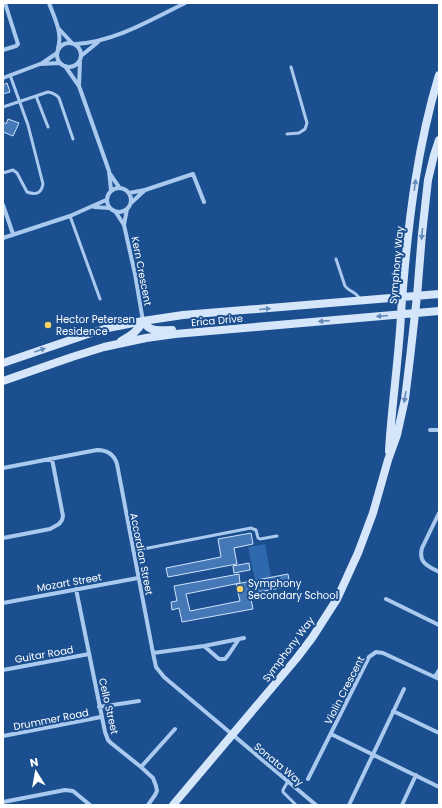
<svg xmlns="http://www.w3.org/2000/svg" width="442" height="808" viewBox="0 0 442 808" font-family="Poppins,sans-serif">
	<style>
		.green { fill: #2e69ad }
		.building { fill: #4478b7; stroke: #cfe3fa }
		.lines { fill: none; stroke-linecap: round; stroke-linejoin: round }
		.service { stroke: #a9c9ee; stroke-width: 3 }
		.minor { stroke: #a9c9ee; stroke-width: 4 }
		.secondary { stroke: #d6e6fa; stroke-width: 8 }
		.oneway { fill: #668bba }
		.poi-dot { fill: #ffd166; stroke: #1b4f8f; stroke-width: 1.5 }
		.labels { text-anchor: middle; stroke-width: 4; stroke-linejoin: round; paint-order: stroke }
		.street-label { font-size: 10px; fill: #fff; stroke: #1b4f8f }
		.poi-label { font-size: 10px; fill: #fff; stroke: #1b4f8f; text-anchor: start }
	</style>
	<rect width="100%" height="100%" fill="#1b4f8f"/>
	<path class="green" d="M265,544l6,33 -16,3 -7,-33z"/>
	<path class="building" d="M7,83l3,9 -7,2v-9z
		M8,119l11,4 -6,13 -10,-4v-10l3,2z
		M251,533l2,11 -19,4 3,16 -69,13 -2,-9 55,-11 -3,-18z
		M249,563l1,7 -16,3 -1,-7z
		M239,574l1,9 -54,11 4,17 50,-10 -4,-17 52,-10 2,12 -40,8 3,15 -71,13 -3,-14 -7,2 -1,-8 6,-1 -3,-15z"/>
	<g class="lines">
		<path class="service" d="M36,96l12,31
			M3,107l45,-15c5,1 8,2 11,6l14,41
			M287,134l12,-1 6,-4 2,-6 -16,-56
			M3,173l10,-3 4,3 10,19c9,3 14,2 16,-8l-15,-59 -18,-50
			M70,216l30,83
			M336,259l9,27c5,7 12,5 15,14
			M133,551l118,-23 5,2 2,8 2,1 17,-3
			M288,781l-5,9v2l13,13"/>
		<path class="minor" d="M49,3c5,14 14,30 9,45
			M59,29l13,14
			M57 55a12 12 0 1 1 24 0a12 12 0 1 1-24 0Z
			M76,44c38,-2 75,-24 109,-41
			M3,50l13,-4 2,-2 -13,-41
			M81,56l17,-14
			M41,64l16,-11
			M65,66l14,20 30,85 2,19
			M3,78l37,-14 20,-1
			M79,85l1,-23
			M110,174l9,13
			M107 200a12 12 0 1 1 24 0a12 12 0 1 1-24 0Z
			M129,193l16,-3 48,-16 11,28
			M131,203l14,-13
			M3,205l10,29
			M94,207l15,1
			M127,209l-3,16 11,49 8,47
			M115,211l9,14
			M3,238l67,-22 36,-16
			M430,430h9
			M3,468l94,-18c10,0 17,4 20,14l36,189 3,14 8,10 152,128
			M439,513l-17,35c-4,15 6,18 17,24
			M3,538l47,-9 9,-5 3,-4 1,-4 -11,-57
			M76,589l29,143 3,8 3,3 30,24 12,11 3,8 1,5 -2,4 -7,10
			M386,599l53,26
			M3,603l135,-25
			M204,646l15,13h6l4,-5 10,-15
			M153,653l51,-7 40,-8
			M3,670l86,-16
			M435,677l4,-7
			M99,707l40,-6
			M393,711l46,22
			M331,734l108,53
			M3,736l98,-19
			M141,767l34,-38
			M308,779l61,-122 7,-5 7,1 56,26
			M3,802l62,-12 8,1 17,14
			M349,805l55,-116
			M402,805l14,-30"/>
		<path class="secondary" d="M143,321c7,12 16,9 29,9
			M121,341c10,-5 17,-10 22,-20
			M3,363l88,-30 17,-5 35,-7 40,-6 256,-21
			M3,381l69,-24 32,-10 42,-9 29,-4 264,-23
			M389,451c2,-36 7,-72 10,-109 2,-18 2,-36 4,-54 6,-72 15,-144 36,-213
			M173,805l123,-146 16,-21 25,-39 21,-46 15,-40 15,-53 9,-25 8,-36 5,-41 7,-62 5,-62 6,-54 6,-25 5,-15"/>
	</g>
	<defs><path id="oneway-solid" d="M-6-.8H1V-3.2L6.5 0L1 3.2V.8H-6Z"/></defs>
	<g class="oneway">
		<use href="#oneway-solid" transform="translate(415 185) rotate(-82)"/>
		<use href="#oneway-solid" transform="translate(422 234) rotate(95)"/>
		<use href="#oneway-solid" transform="translate(265 309) rotate(-5)"/>
		<use href="#oneway-solid" transform="translate(382 316) rotate(175)"/>
		<use href="#oneway-solid" transform="translate(324 321) rotate(175)"/>
		<use href="#oneway-solid" transform="translate(40 350) rotate(-19)"/>
		<use href="#oneway-solid" transform="translate(405 397) rotate(99)"/>
	</g>
	<g class="poi-dot">
		<circle cx="48" cy="325" r="4"/>
		<circle cx="240" cy="589" r="4"/>
	</g>
	<g class="labels">
		<g class="street-label">
			<text transform="translate(396 265) rotate(-85)" y="4">Symphony Way</text>
			<text transform="translate(142 271) rotate(79)" y="4">Kern Crescent</text>
			<text transform="translate(217 320) rotate(-5)" y="4">Erica Drive</text>
			<text transform="translate(142 554) rotate(79)" y="4">Accordian Street</text>
			<text transform="translate(69 582) rotate(-10)" y="4">Mozart Street</text>
			<text transform="translate(288 649) rotate(-53)" y="4">Symphony Way</text>
			<text transform="translate(44 654) rotate(-10)" y="4">Guitar Road</text>
			<text transform="translate(344 690) rotate(-63)" y="4">Violin Crescent</text>
			<text transform="translate(109 706) rotate(77)" y="4">Cello Street</text>
			<text transform="translate(51 719) rotate(-11)" y="4">Drummer Road</text>
			<text transform="translate(279 764) rotate(40)" y="4">Sonata Way</text>
		</g>
		<g class="poi-label">
			<text x="56" y="323">Hector Petersen<tspan x="56" dy="12">Residence</tspan></text>
			<text x="248" y="587">Symphony<tspan x="248" dy="12">Secondary School</tspan></text>
		</g>
	</g>
	<rect width="442" height="808" fill="none" stroke="#ffffff" stroke-width="8"/>
	<g transform="translate(36 772) rotate(349)" stroke="#1b4f8f" stroke-width="3" paint-order="stroke">
	<path d="M0-3L7 15L0 10L-7 15Z" fill="#ffffff"/>
	<text y="-6" font-size="11" font-weight="bold" text-anchor="middle" fill="#ffffff">N</text>
	</g>
</svg>
